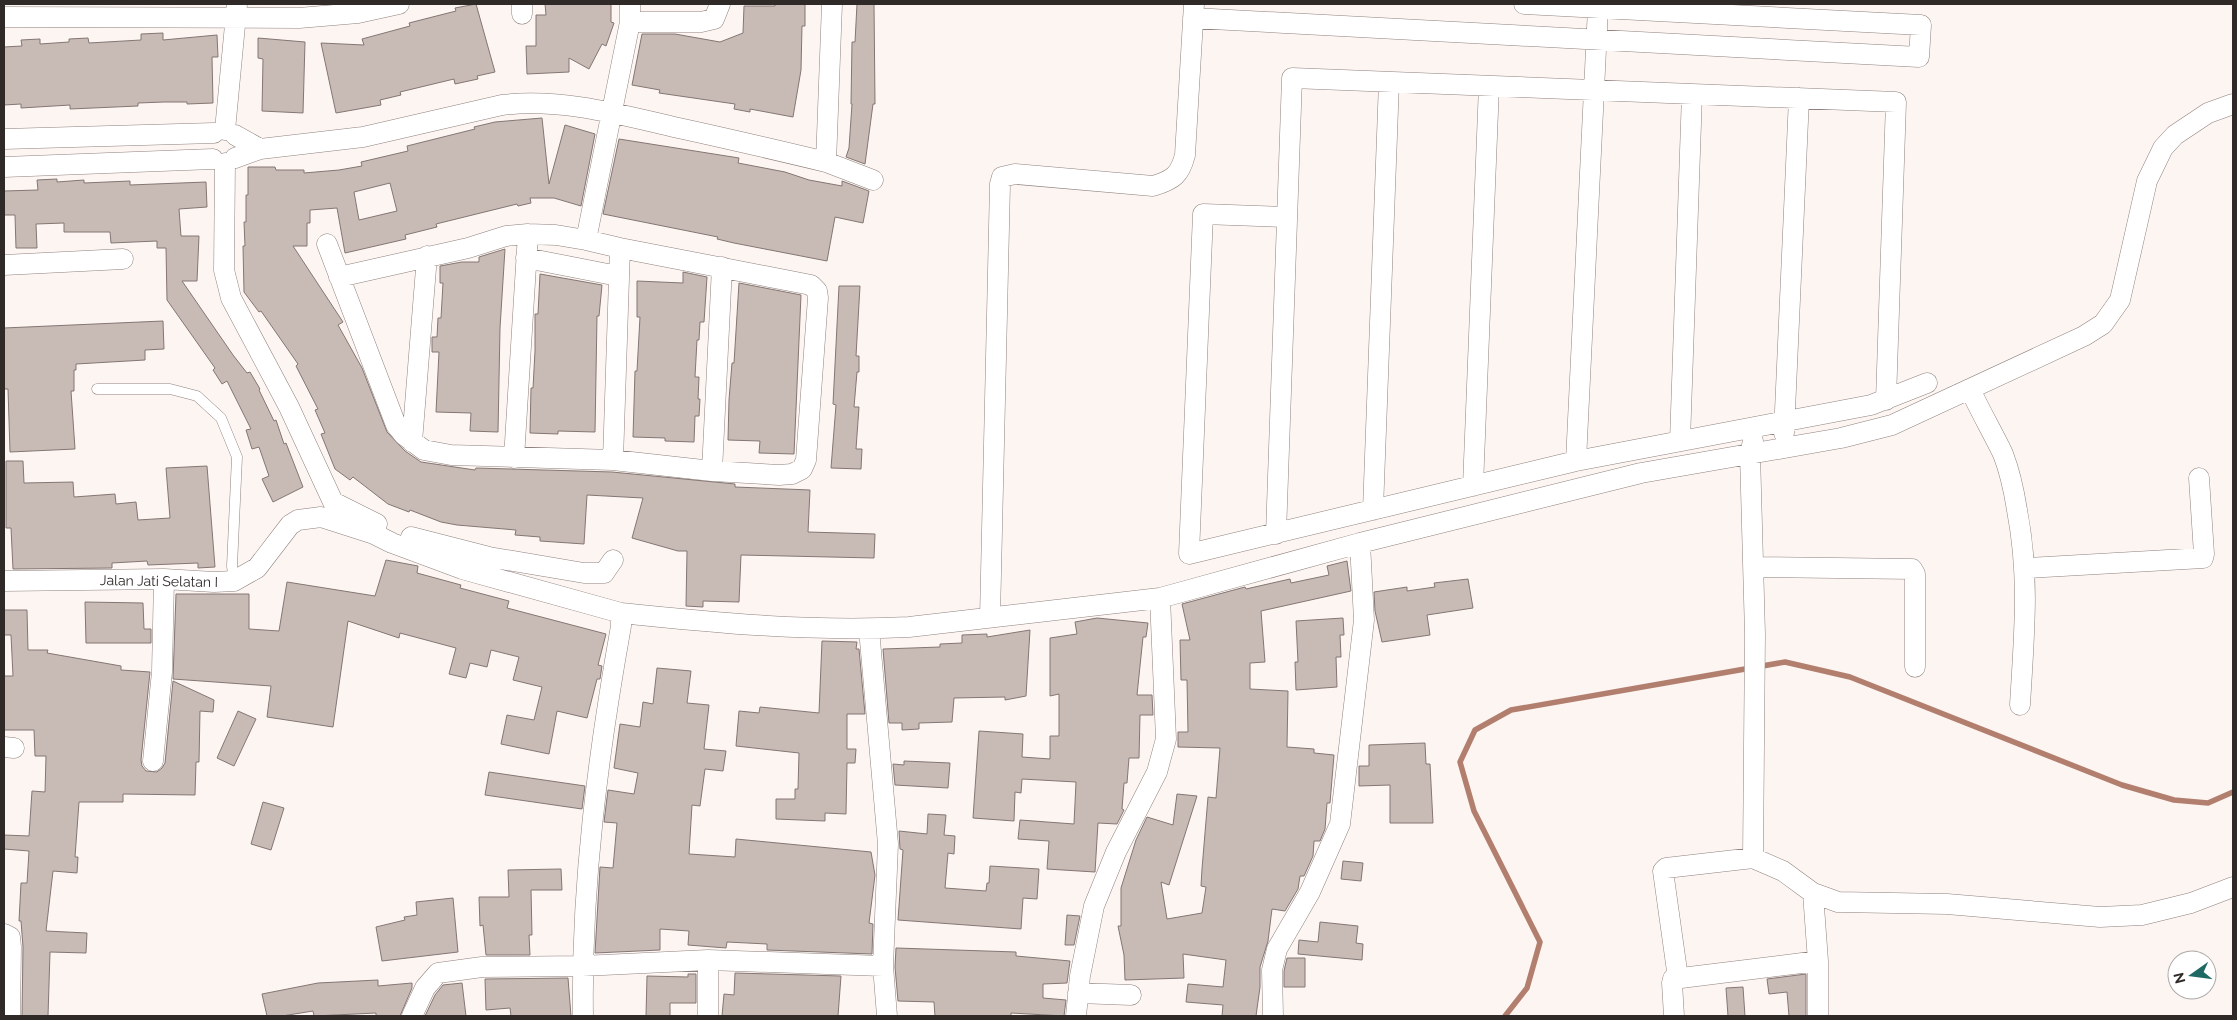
<svg xmlns="http://www.w3.org/2000/svg" width="2237" height="1020" viewBox="0 0 2237 1020" font-family="Raleway,sans-serif">
	<style>
		.lines { fill: none; stroke-linecap: round; stroke-linejoin: round }
		.stream { stroke: #b27f6f; stroke-width: 5.5 }
		.building { fill: #c8bbb6; stroke: #847773; fill-rule: evenodd }
		.service-casing { stroke: #8f827e; stroke-width: 11 }
		.minor-casing { stroke: #8f827e; stroke-width: 21 }
		.service { stroke: #fff; stroke-width: 10 }
		.minor { stroke: #fff; stroke-width: 20 }
		.labels { text-anchor: middle; stroke-width: 5; stroke-linejoin: round; paint-order: stroke }
		.street-label { font-size: 14px; fill: #2f2a28; stroke: #fff }
	</style>
	<rect width="100%" height="100%" fill="#fdf5f2"/>
	<g class="lines">
		<path class="stream" d="M1505,1016l22,-28 13,-46 -66,-131 -14,-49 15,-32 36,-20 274,-48 65,15 272,108 52,15 34,3 25,-11"/>
	</g>
	<path class="building" d="M476,4l19,68 -18,4 1,3 -23,5 -1,-5 -54,13 1,3 -21,5 1,5 -45,8 -15,-70 43,2 -2,-6 48,-13 -1,-3 47,-12 -1,-3z
		M545,4h66v18l3,1 -8,23 -4,-2 -13,25 -20,-11v14l-42,2 -1,-28h10v-31h10z
		M775,4h30v22h-3l-1,44 -8,47 -43,-8v3l-16,-3 1,-5 -76,-11 1,-3 -28,-5 10,-51h33l45,8 23,-9 1,-27h31z
		M857,4h17l1,100h-2l-8,60 -19,-7 3,-9 3,-44h-1l1,-62h3z
		M163,33v7l54,-5 1,22h-6l1,46 -26,1v-2h-23l-26,1v3l-68,3v-4l-49,3v-4l-17,1v-58l18,-1 -1,-6 19,-1v5l29,-2v-3l19,-1 1,5 52,-3v-6z
		M258,38l47,4 -2,71 -41,-2 1,-52 -5,-1z
		M542,118l7,66 16,-59 30,9 -14,72 -27,-8h-24l1,5 -13,3 -1,-2 -81,20 1,3 -32,8 1,4 -61,14 -8,-45 -27,2v13h-3v23h-14l50,76 -5,3 24,43 25,64 18,19 16,11 54,8 1,-2 136,4 123,12v3l75,3 -2,42 67,2 -1,24 -133,-3 -2,47 -36,-1v6l-17,-1 1,-55h-9l-46,-13 11,-40 -56,-3 -3,49 -44,-3v-4l-25,-2 1,-5 -59,-5 -16,-3 -31,-12 -1,2 -21,-8 -35,-27 -3,3 -15,-11 -14,-35 4,-1 -10,-23 3,-1 -22,-43 2,-2 -37,-53 -2,1 -15,-20 -1,-46h2l-1,-24h2v-27h2v-28h27l1,3h28v3l35,-3 23,-4 -1,-4 47,-11 -1,-5 68,-17 -1,-2 21,-5zM390,183l7,28 -38,9 -5,-28z
		M619,139l120,19 -1,5 47,9 24,8 33,6v-5l27,10 -6,32 -28,-6 -8,44 -93,-18 -17,-4 1,-2 -115,-23z
		M57,179v3l27,-2v3l46,-2v4l76,-3 1,25 -28,2 2,27h18l-2,45h-15l51,74 14,18 3,-1 10,17 -1,1 15,31 2,-1 8,24 2,-1 17,44 -30,15 -11,-23 7,-3 -10,-29 -7,2 -6,-19 5,-1 -24,-48 -5,3 -9,-14 2,-2 -48,-68 -1,-52h-9v-7l-46,2 -1,-11h-46v-9l-28,1 1,24h-21l-1,-33h-11v-24l34,-1 -1,-10z
		M505,249l-5,79 -2,104 -28,-1 1,-18 -35,-1 3,-60h-7v-15h5l1,-19h3l2,-35h-3v-17l22,-4h17v-5z
		M683,272l24,5 -3,45h-4l-1,18h-2l-2,37h4l-1,22h2l-1,17h-4l-1,26 -29,-1v-3l-32,-1 2,-66h2l3,-54h-3v-36l46,2z
		M540,274l62,11 -3,31h-2l-2,116 -37,-1v3l-28,-1 1,-45h2l2,-37v-37h3z
		M739,283l62,12 -7,159 -35,-1 1,-12 -32,-1 1,-40 3,-37h2z
		M839,286h21l-4,70h3v16h-2l-3,35h5l-3,42h6l-1,20 -30,-1 5,-63 -3,-1z
		M163,321l1,28 -19,1v10l-69,4v6h-2v21h-3l4,58 -65,3 -2,-63h-4v-61z
		M6,461h17l1,22 49,-1 1,15 41,-3 1,10 20,-2 2,18 32,-2 -4,-50 41,-2 8,101 -17,1v-5l-50,2 -1,-4 -35,2v5l-99,1 -2,-41h-5z
		M386,560l32,6 -1,7 44,12 -1,3 49,13 -2,7 99,26 -8,31 4,1 -2,13h-3l-10,39 -30,-7 -8,43 -48,-10 6,-29 27,5 8,-33 -29,-7 6,-23 -28,-7 -4,17 -17,-4 -4,15 -17,-4 7,-26 -56,-15 -1,5 -51,-17 -15,106 -66,-10 4,-31 -98,-7 3,-85h73v35l30,2 8,-49 88,14z
		M1347,561l4,30 -90,20 4,51 -15,1v26l38,2 -1,56 27,2v4l20,2 -4,48h-3l-2,26 -5,12h-6l-1,15 -9,20h-4l-2,13 -13,22 -13,-2 -4,32 -8,26v20l-4,29h-34l1,-11 -37,-3 2,-18 35,3 3,-27 -43,-6 1,24 -59,2 -1,-25 -6,-29h3v-38l15,-48 11,-23 26,8 4,-31 20,2 -28,89 -8,-3 6,37 35,-6 4,-26 -5,-1 1,-17 6,-72 8,1 4,-50 -42,-1v-15h10l-1,-52h-6l-1,-40h10l-8,-36 63,-17 1,2 44,-10 1,4 38,-8 -2,-9z
		M1468,579l5,29 -46,7 3,20 -48,7 -7,-31 -1,-19 33,-5v4l28,-4 -1,-4z
		M85,602l58,1 1,26h7v14h-65z
		M4,610h23l1,40h20l-1,3 74,13v4l29,2 -9,88 1,6 4,5 11,1 5,-4 3,-5 8,-82 41,19 -1,12 -13,-1 -1,51h-3l-1,33 -72,-1v8h-44l-4,55h3l-1,16 -24,-2 -7,60 41,2 -1,20 -36,-1 -2,64h-26l1,-69 -2,-26h-2l2,-38h6l2,-32 -25,-2v-14l25,1 3,-45 13,1 1,-36h-11l-1,-26h-30v-54h9l-2,-41h-7z
		M1097,618l51,5 -2,14h-3l-6,58h15l1,20h-13l-1,43h-10l-2,25h-3l-2,26 2,1 -7,14 -19,-1 -3,49 -48,-3 2,-28 -31,-2 2,-19 54,4 2,-42 -54,-3 -1,14 -6,-1 -1,29 -41,-3 6,-87 44,3 -1,23 28,2v-23h9v-42l-9,2v-58l27,-4 -2,-12z
		M1343,618l1,17h-4l1,22h-5l1,30 -41,3 -1,-28h3l-2,-41z
		M1030,630l-4,66 -21,4v-3l-51,1 -2,24 -33,1v6l-17,1v-7h-13l-6,-74 57,-2v-3l22,-1v-8l25,-1v3z
		M822,641l35,1 -1,7h3l6,65h-18v35h9l-1,14h-8l-1,51 -21,-1v8l-49,-2v-20h19v-10h3l1,-36 -63,-7 3,-35 20,2 1,-6 59,6z
		M657,668l34,3 -4,32 22,2 -5,44 22,2 -3,20 -18,-2 -5,37 -8,-1 -3,49 46,3 1,-18 135,13 4,23 -6,48 4,1 -1,30 -105,-4v-6l-40,-2 -1,6 -38,-3 1,-14 -29,-2v21l-65,3 5,-86 13,1 4,-45 -13,-1 4,-32 26,4 4,-21 -24,-5 6,-44 20,3 3,-25 10,2z
		M238,711l18,8 -22,47 -17,-8z
		M1425,743l1,21h4l3,59h-43v-38l-31,1v-20h10v-21z
		M904,761l46,2 -2,25 -53,-3 -2,-21 11,1z
		M489,772l96,14 -3,23 -97,-14z
		M263,802l21,6 -13,42 -20,-6z
		M928,814l18,1 -2,20 11,1 -1,18 -6,-1 -3,35 41,3 1,-8h2l1,-17 49,3 -2,30 -14,-1 -2,31 -123,-9 5,-70 -3,-1 -1,-18 28,3z
		M1343,861l20,2 -2,18 -20,-2z
		M561,869l1,21h-31l1,45h-3l1,20h-44l-3,-30 -3,1 -1,-29h30l-1,-27z
		M453,898l5,54 -76,9 -6,-34 29,-7 -1,-3 13,-2 -1,-13z
		M1067,915l13,1 -6,29h-9z
		M1320,922l38,4 -2,17 7,1 -1,16 -64,-6 1,-14 19,2z
		M896,948l120,4v4l54,5 -3,22 -24,1v14l23,2 -2,16 -53,-3v3h-76l-1,-14 -36,-1 -3,-34z
		M1287,958h18v29h-21v-16z
		M735,973l106,3 -3,40h-116l2,-22 10,1z
		M688,974h8v29h-26v13h-24l1,-40 41,1z
		M1806,974v42h-17l-2,-24 -18,2 -2,-15z
		M568,978l3,38h-60l-1,-8 -24,2 -1,-31z
		M378,980v6l34,-3v5l-12,28h-24v-3l-62,3 -1,-5 -31,5h-15l-5,-22 56,-11z
		M462,983l4,33h-41l10,-21 8,-10z
		M1743,987l2,29h-17l-2,-28z"/>
	<g class="lines">
		<g class="service-casing">
			<path id="service" d="M97,389h73l27,7 24,22 16,39 -5,109 2,15"/>
		</g>
		<g class="minor-casing">
			<path id="minor" d="M522,14v-10
				M4,17l295,1 59,-5 41,-9
				M1193,18l726,39 2,-32 -397,-21
				M630,22h71l13,-3 6,-15
				M225,130l12,-126
				M235,135l25,14
				M4,139l210,-6
				M235,158l25,-9 103,-12 139,-32c58,-7 116,9 172,22 51,11 102,23 152,35l6,-158
				M826,162l47,18
				M225,163l-1,107 7,28 58,109 44,95 44,22
				M4,167l209,-8
				M1287,217l-84,-3 -14,340 387,-93 295,-56 56,-22
				M586,240l44,-218v-18
				M327,244l69,181 8,10 20,15 27,5 162,5 99,11 67,4 13,-1 10,-5 4,-9 12,-162 -1,-7 -6,-6 -191,-37 -34,-8 -30,-5 -28,-1 -22,2 -38,12 -129,29
				M526,258l92,18
				M4,265l119,-6
				M1970,389c10,22 23,44 33,65 7,18 11,37 14,56 13,68 7,126 3,195
				M1784,433l15,-335
				M1680,441l12,-347
				M412,442l15,-186
				M514,458l14,-224
				M613,460l7,-212
				M1576,461l22,-453
				M712,471l10,-204
				M1473,486l16,-400
				M1373,510l16,-428
				M1276,534l16,-456 604,24 -10,298
				M411,537l78,20 95,16h20l9,-13
				M1754,567l158,2 3,5v93
				M2026,568l177,-10 1,-4 -5,-76
				M4,581l160,-2 50,3 20,-1 23,-13 33,-43 8,-5 23,-3 53,17 18,9 70,26 159,44v13c-23,129 -40,259 -38,390
				M1160,598l200,-55 281,-70 200,-35 51,-13 192,-89 19,-12 17,-24 27,-119 16,-33 12,-13 33,-22 25,-9
				M621,613c95,10 191,19 288,14l251,-29 6,141 -9,33 -41,80 -22,54 -14,70 -4,40
				M990,617l10,-433 2,-7 13,-3 138,12c20,-6 27,-11 32,-31l9,-151
				M869,629l19,215 -5,122 4,50
				M4,747l10,1
				M153,761l9,-89 2,-93
				M1753,858l2,-224 -5,-180 3,-13
				M1813,893l5,68v55
				M4,934l6,3 1,10 -1,69
				M1678,978l-15,-107 3,-3 87,-10 30,13 30,22 25,9 109,2 153,13 42,-2 49,-12 42,-16
				M1078,993l53,2
				M412,1016l13,-28 13,-15 44,-6 100,-1 126,-6 175,6
				M708,1016v-56
				M1273,1016l-1,-46 5,-21 33,-57 30,-68 24,-204 -4,-77
				M1674,1016l-2,-33 1,-4 145,-18"/>
		</g>
		<use href="#service" class="service"/>
		<use href="#minor" class="minor"/>
	</g>
	<g class="labels">
		<g class="street-label">
			<text transform="translate(159 581) rotate(1)" y="5">Jalan Jati Selatan I</text>
		</g>
	</g>
	<rect width="2237" height="1020" fill="none" stroke="#2f2a28" stroke-width="10"/>
	<g transform="translate(2192 975) rotate(256)"><circle r="24" fill="#ffffff" stroke="#acaaa9"/>
	<path d="M0-4L9 19L0 12L-9 19Z" fill="#1f6964"/>
	<text y="-8" font-size="14" font-weight="bold" text-anchor="middle" fill="#2f2a28">N</text>
	</g>
</svg>
